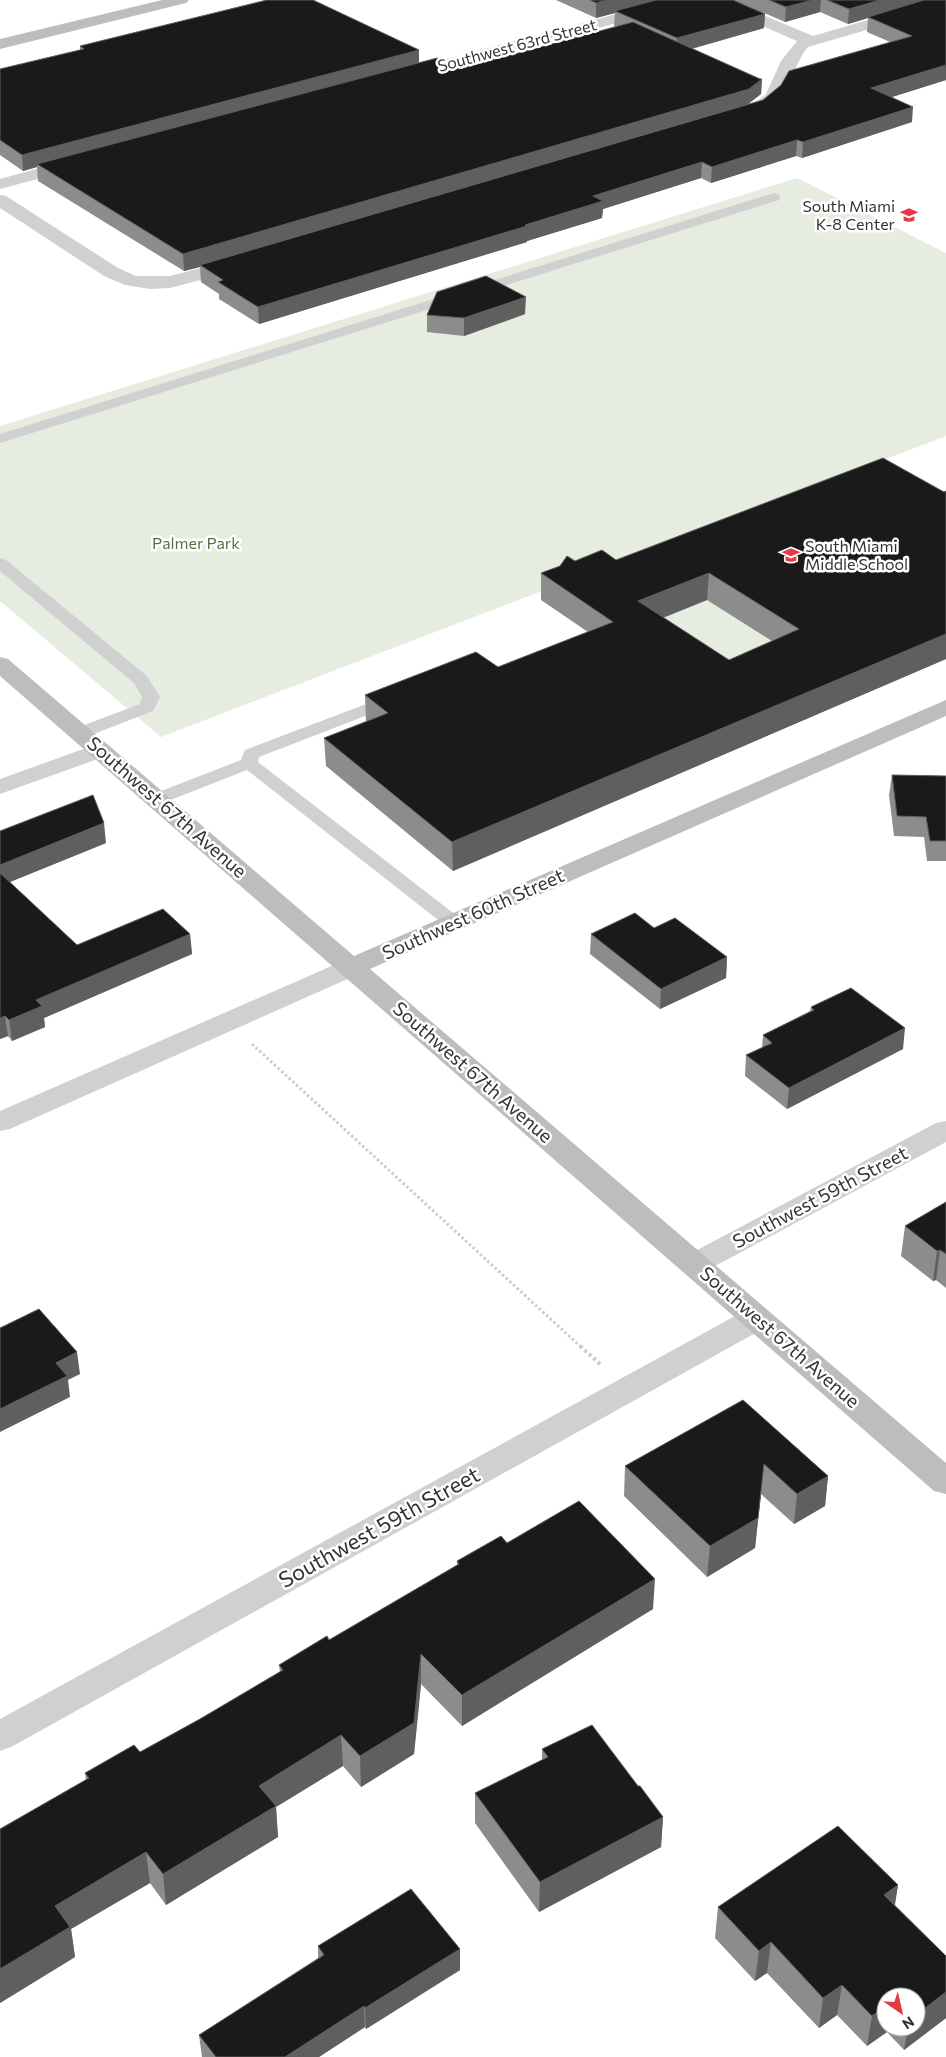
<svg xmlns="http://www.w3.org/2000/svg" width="946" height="2057" viewBox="0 0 946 2057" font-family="Commissioner,sans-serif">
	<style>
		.green { fill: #e6ecdf }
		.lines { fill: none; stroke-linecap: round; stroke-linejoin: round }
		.path-far1 { stroke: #cdcdcd; stroke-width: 3; stroke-dasharray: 2.5 2.5; stroke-linecap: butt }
		.path { stroke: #cdcdcd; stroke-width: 4; stroke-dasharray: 3 3; stroke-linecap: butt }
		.lane { fill: #d0d0d0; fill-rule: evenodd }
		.street { fill: #d0d0d0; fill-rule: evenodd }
		.secondary { fill: #bdbdbd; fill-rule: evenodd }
		.wall { fill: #8c8c8c; fill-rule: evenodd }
		.shaded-wall { fill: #5f5f5f }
		.building { fill: #1a1a1a; stroke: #5f5f5f; fill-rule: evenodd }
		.labels { text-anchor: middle; stroke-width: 5; stroke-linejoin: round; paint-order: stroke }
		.far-street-label { font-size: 16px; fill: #333; stroke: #fff }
		.far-poi-label { font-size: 16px; fill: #333; stroke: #fff; text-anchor: end }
		.far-park-label { font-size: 16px; fill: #56703f; stroke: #fff }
		.street-label { font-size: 19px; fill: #333; stroke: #fff }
		.near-street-label { font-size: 22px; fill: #333; stroke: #fff }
	</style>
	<rect width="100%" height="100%" fill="#fff"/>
	<path class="green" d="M797,178l149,75v183l-785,301 -161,-136v-175z
		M789,567l4,87 -17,29 -151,-50z"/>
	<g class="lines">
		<path class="path-far1" d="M252,1044l329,303"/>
		<path class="path" d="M580,1346l21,19"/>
		<path class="lane" d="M774,193l5,1 1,3 -1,3 -779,243v-9z
			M0,558l6,2 141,116 13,21 -7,14 -67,26 -6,1 -6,-1 -3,-4 3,-4 66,-25 2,-7 -8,-14 -134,-112z
			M390,695l6,1 3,4 -3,4 -137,53 -1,5 203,157 3,4 -3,4 -7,2 -7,-2 -200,-157 -84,33 -6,1 -6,-1 -3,-4 3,-4 90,-35 4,-10z"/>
		<path class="street" d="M669,0h26l-3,3 -274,73h-12l-2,-3 2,-3z
			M707,0h21l85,36 123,-36h10v7l-138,40c-17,19 -26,76 -61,68l-2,-4 21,-17 15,-33 16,-20 -87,-38z
			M73,159l6,1 3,4 -3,4 -79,21v-10z
			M0,195l6,1 112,72 18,8h34l65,-17 7,2 2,4 -2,4 -72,19 -20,1 -25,-4 -21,-9 -104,-68z
			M100,743l9,2 3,5 -3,5 -109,39v-15z
			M352,959l9,2 4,6 -4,6 -351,156 -10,2v-20l343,-150z
			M946,1121v21l-240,129 -11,4 -11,-4 -4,-7 4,-7 252,-134z
			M757,1307l11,3 4,8 -4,8 -755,420 -13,5v-32l746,-409z"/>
		<path class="secondary" d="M162,0h27l-3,3 -186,46v-10z
			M0,657l8,2 346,297 592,-256v16l-576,253 576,494v31l-12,-3 -934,-815z"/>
	</g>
	<path class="wall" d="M556,0h390v80l-54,17 20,25 -110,36 -6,-2 -85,27 -10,-5 -98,31 -1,9 -75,23v1l-268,82 -40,-25v-5l-18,-12 -1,-15 -16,4 -146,-90 -1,-14 -14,4 -23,-16v-86l80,-19v-4l339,4v13l40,6 158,-42 -3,-1 1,-13 -19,5zM762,12l23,10 35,-10 28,12 20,-6 -1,14 23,10 -127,58 -15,4 13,-10 1,-15h-2l-68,-30 72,-21 1,-14z
		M525,314l-61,22 -37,-4v-17z
		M946,491v168l-493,212 -127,-105 -2,-28 42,-16 -1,-27 133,-28 90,-35 -47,-32v-27l34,-12 41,-1zM707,600l65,41 -43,19 -66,-42z
		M892,775l54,1v85h-19l-3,-24 -30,-1 -5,-41z
		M0,831l106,12 -96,39 67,63 113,-11 2,20 -148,64 1,9 -33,14 -4,-5 -8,3z
		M654,928l73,29 -1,21 -66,31 -70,-55 1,-20z
		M811,1007l92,42 -116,60 -42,-33 1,-21 16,-7 1,-13 47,-24z
		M946,1202v86l-10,-8 -3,1 -32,-25 4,-30z
		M743,1400l85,76 -3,30 -31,18 -33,-30 -6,54 -48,29 -83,-81 1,-30z
		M507,1543l146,66 -191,117 -41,-42 -7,70 -53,33 -18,-21 -67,41 2,30 -112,68 -16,-22 -79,46 4,28 -75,46 86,-223 -1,-7 55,-21 60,-33 80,-47 -1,-7 50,-25 128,-75v-4z
		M542,1749l96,37 25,31 -2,30 -122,65 -64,-89v-30l67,-33z
		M898,1885l-3,20 51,51v62l-42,32 -17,-18 -20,14 -30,-31 -18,13 -52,-55 -12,8 -40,-43 3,-31zM886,1997h30v30h-30z
		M318,1946l142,3v21l-94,59 -1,-2 -46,30h-117l-3,-22 119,-77z"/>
	<path class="shaded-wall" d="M607,0h55l-47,11v2l-19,5v-15z
		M813,0h8l-1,12 -35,10 1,-15z
		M880,0h50l-62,17v1l-20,6 1,-15z
		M765,14l-1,14 -88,25 1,-15z
		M419,50v15l-382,99v3l-14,4 -1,-16z
		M946,65v15l-76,24 1,-16z
		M762,79l-1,15 -13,10 -548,161v2l-16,4 -1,-17z
		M913,107l-1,15 -110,36 1,-16z
		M797,140l-1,16 -85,27 1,-16z
		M702,162l-1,16 -98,31 -1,9 -75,23v1l-268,82 -1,-17 267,-82 68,-29z
		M526,297l-1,17 -61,22v-18z
		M709,573l-2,27 -70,28 1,-27z
		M946,634v25l-493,212 -1,-29z
		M104,823l2,20 -106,43v-21z
		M190,934l2,20 -148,64 1,9 -33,14 -3,-21 27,-20z
		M727,957l-1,21 -66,31 1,-20z
		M5,1016l3,20 -8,3v-21z
		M905,1028l-2,21 -116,60 2,-21z
		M940,1250l-4,30 -3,1 4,-30z
		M77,1352l3,22 -12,6 2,17 -70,35v-23l56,-46z
		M764,1464l-9,84 -48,29 3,-31z
		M828,1476l-3,30 -31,18 3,-30z
		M655,1579l-2,30 -191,117v-31z
		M421,1654v30l-7,70 -53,33 -1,-31z
		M341,1735l2,31 -67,41 2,30 -112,68 -3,-31 96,-88z
		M663,1817l-2,30 -122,65 1,-30z
		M146,1852l4,31 -79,46 4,28 -75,46v-34l55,-63z
		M898,1885l-5,30 -9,-20z
		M771,1942l-4,31 -12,8 4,-30z
		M460,1949v21l-94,59 -1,-21z
		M842,1985l-5,30 -18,13 4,-30z
		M946,1992v26l-42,32 4,-23h8v-12z
		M364,2006l1,21 -46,30h-34z
		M886,2006v21h2l-1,5 -20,14 5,-30z"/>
	<path class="building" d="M267,0h46l106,50 -397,105 -22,-15v-71l84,-20 -4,-3z
		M590,0h17l-11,3z
		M656,0h77l32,14 -88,24 -62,-27z
		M769,0h44l-27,7z
		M827,0h53l-31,9z
		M924,0h22v65l-75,23 42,19 -110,35 -6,-2 -85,27 -10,-5 -109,34 10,5 -78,24 2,1 -269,81 -40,-25 5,-2 -23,-15 563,-165 18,-15 8,-14 123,-35 -44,-19z
		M633,22l127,57h2l-13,10 -566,165 -146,-90 400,-106 22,11z
		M486,276l40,21 -62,21 -37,-3 10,-23z
		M883,458l61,34 2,-1v143l-494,208 -128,-104 64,-25 -23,-18 111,-43 22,15 115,-45 -72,-49 19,-7 7,-10 8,5 27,-11 14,10zM709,573l90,56 -70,31 -91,-59z
		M892,775l54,1v65h-16l-4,-24 -29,-1z
		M93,795l11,28 -104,42v-34z
		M0,873l77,72 86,-36 27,25 -154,66 6,6 -33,14 -4,-4 -5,2z
		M635,913l19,15 21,-10 52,39 -66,32 -70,-55z
		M851,988l54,40 -116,60 -43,-33 26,-12 -9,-8 51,-25 -3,-3z
		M946,1202v52l-6,-4 -3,1 -32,-25z
		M39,1309l38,43 -21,11 11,13 -67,33v-81z
		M743,1400l85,76 -31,18 -33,-30 -6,54 -48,28 -85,-80z
		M579,1501l76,78 -193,116 -41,-41 -7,69 -54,33 -19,-21 -82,51 17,20 -113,68 -17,-22 -91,54 15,21 -70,42v-140l89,-51 -4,-5 49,-28 6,7 60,-33 83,-49 -4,-5 48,-29 2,4 130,-76 -2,-3 44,-25 6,7z
		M592,1725l46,61h2l23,31 -123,65 -65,-89 73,-36 -6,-8z
		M838,1826l60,59 -14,10 62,61v36l-30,23v-18h-30v9l-14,10 -30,-31 -19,13 -52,-56 -12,9 -41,-44z
		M411,1889l49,60 -95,59 -1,-2 -79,51h-69l-17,-22 125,-80 -6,-9z"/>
	<defs>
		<g id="school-bare" transform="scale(1.35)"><path d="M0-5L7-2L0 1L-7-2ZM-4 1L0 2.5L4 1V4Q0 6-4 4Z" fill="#e63946" stroke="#fff" stroke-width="2.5" paint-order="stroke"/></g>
	</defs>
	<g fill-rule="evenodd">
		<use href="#school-bare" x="909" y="215"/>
		<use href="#school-bare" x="791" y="555"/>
	</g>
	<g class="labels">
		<g class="far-street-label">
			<text transform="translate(517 45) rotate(-15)" y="6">Southwest 63rd Street</text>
		</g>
		<g class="far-poi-label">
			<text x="895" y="212">South Miami<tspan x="895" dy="18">K-8 Center</tspan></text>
			<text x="805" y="552" text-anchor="start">South Miami<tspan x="805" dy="18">Middle School</tspan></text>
		</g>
		<g class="far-park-label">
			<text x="196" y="549">Palmer Park</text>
		</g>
		<g class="street-label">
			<text transform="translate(167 807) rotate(41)" y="7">Southwest 67th Avenue</text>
			<text transform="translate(473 914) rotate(-24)" y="7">Southwest 60th Street</text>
			<text transform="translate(473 1072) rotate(41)" y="7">Southwest 67th Avenue</text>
			<text transform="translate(820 1197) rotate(-28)" y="7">Southwest 59th Street</text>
			<text transform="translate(780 1337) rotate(41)" y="7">Southwest 67th Avenue</text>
		</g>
		<g class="near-street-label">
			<text transform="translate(379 1527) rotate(-29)" y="8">Southwest 59th Street</text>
		</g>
	</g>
	<g transform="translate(901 2012) rotate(146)"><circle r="24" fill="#ffffff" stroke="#adadad"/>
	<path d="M0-4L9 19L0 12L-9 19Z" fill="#e63946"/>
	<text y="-8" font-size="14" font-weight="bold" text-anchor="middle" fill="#333333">N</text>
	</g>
</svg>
